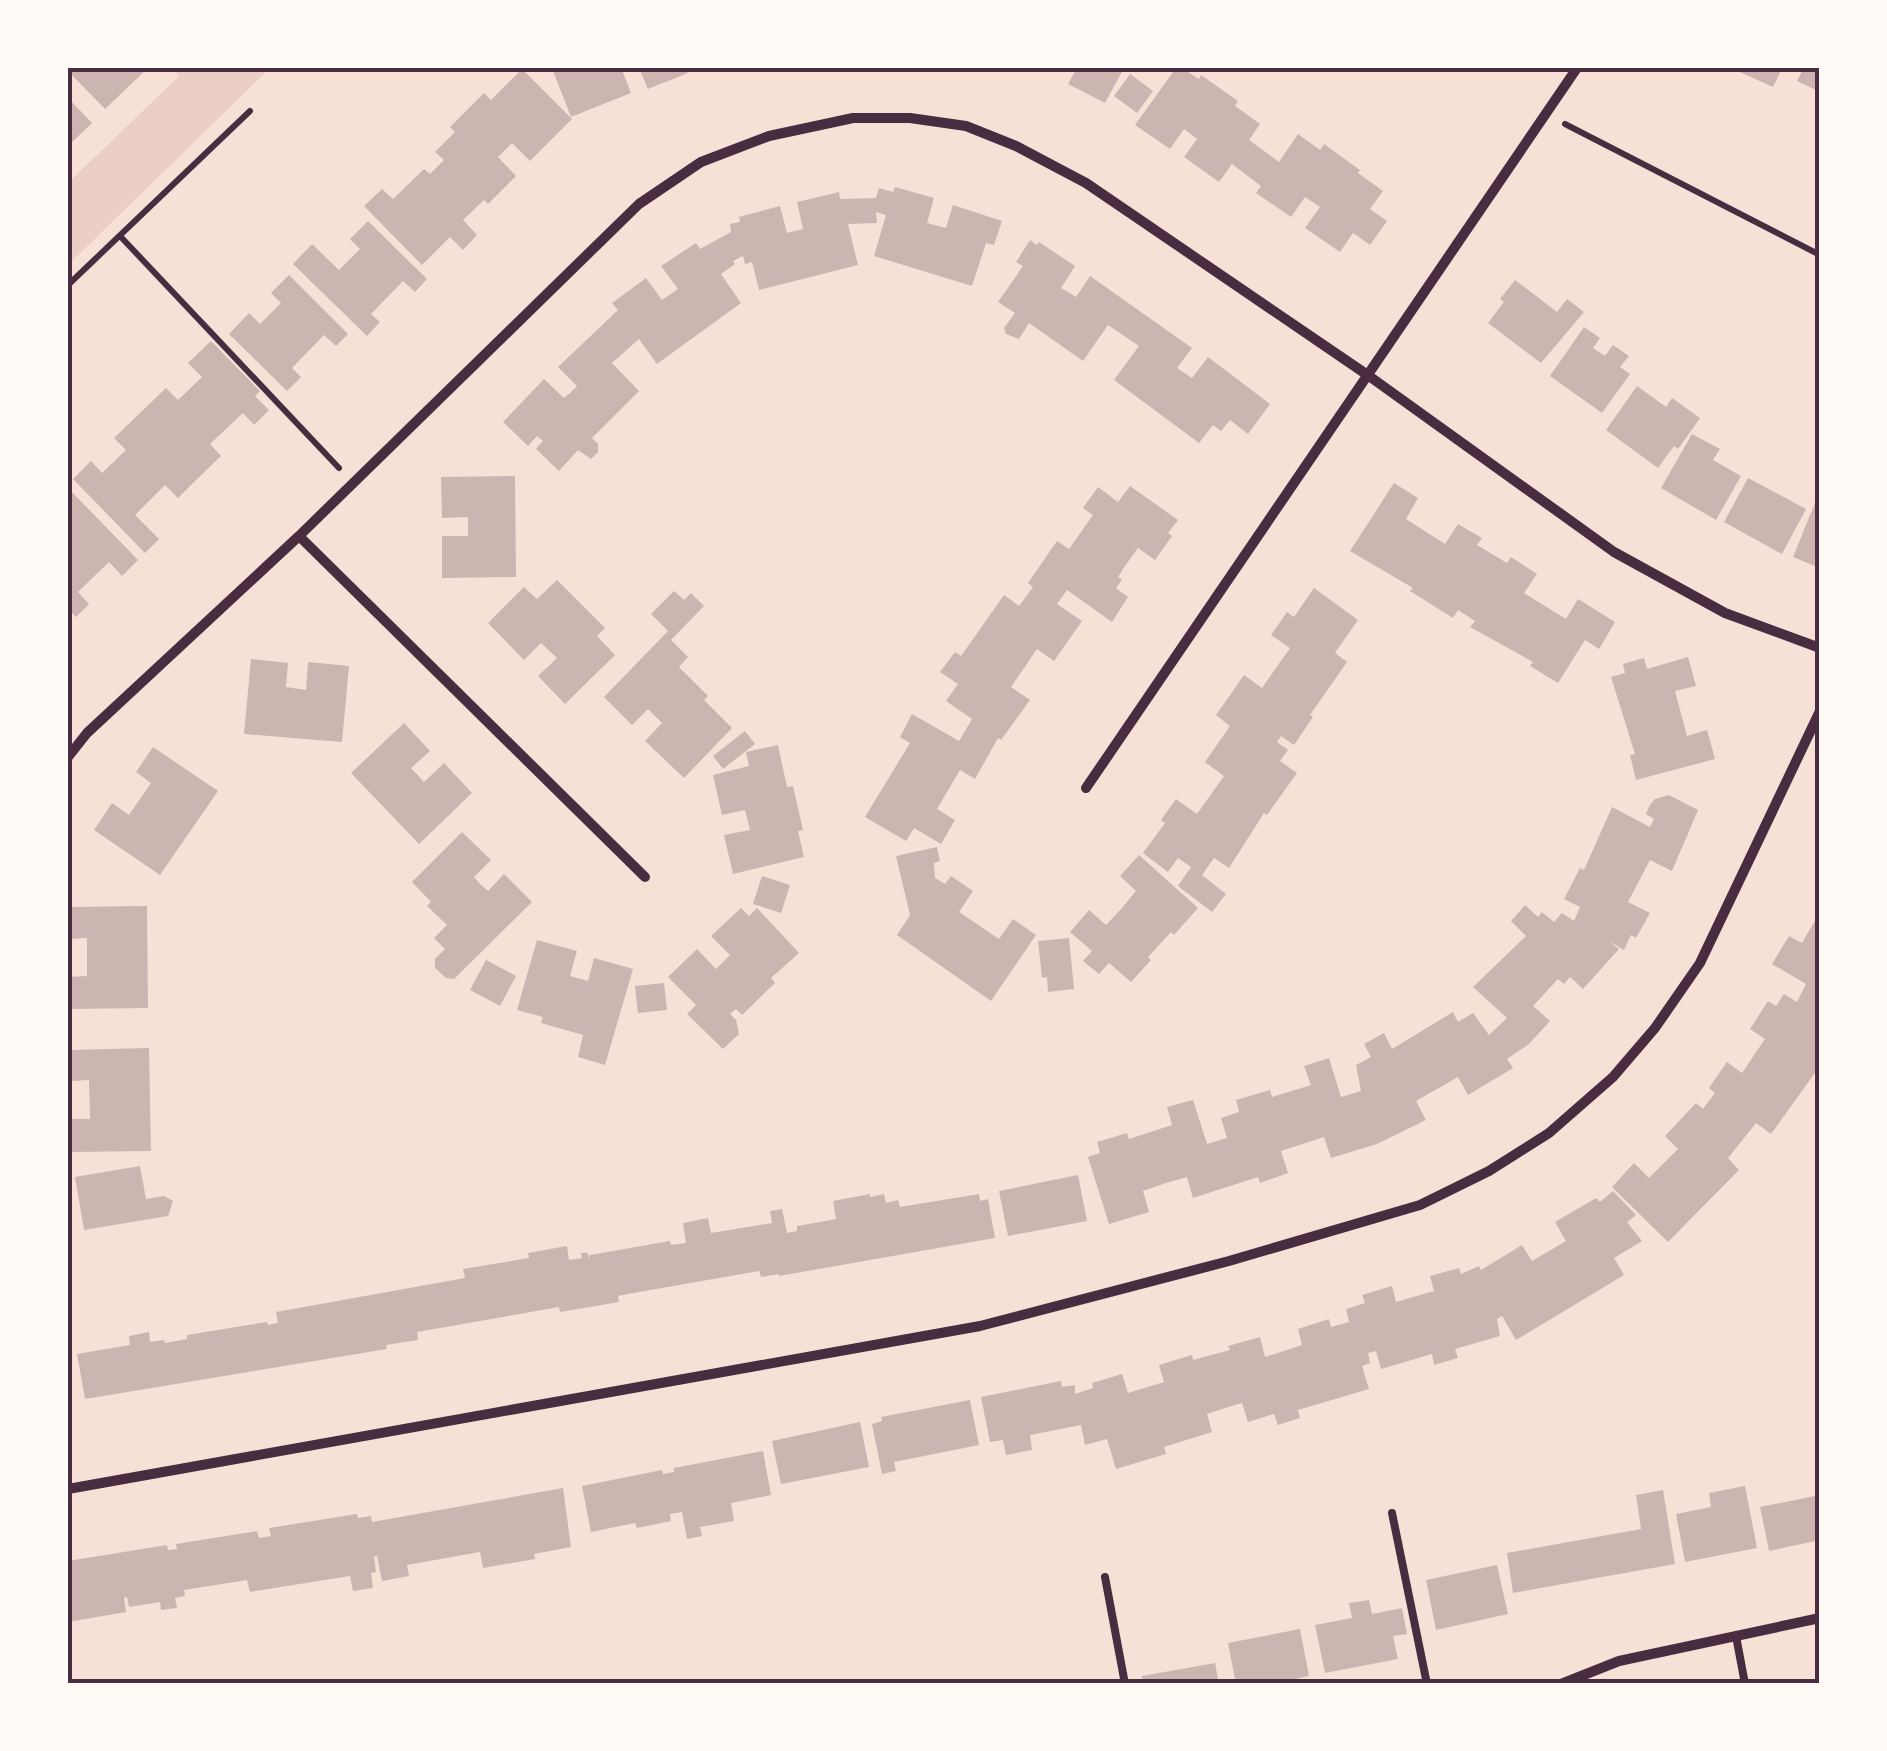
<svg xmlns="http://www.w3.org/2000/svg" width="1887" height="1751" viewBox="0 0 1887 1751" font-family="Signika,sans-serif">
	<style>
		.green { fill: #ebcfc5 }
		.building { fill: #ccb4b1 }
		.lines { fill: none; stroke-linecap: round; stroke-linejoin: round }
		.path { stroke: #4a2c40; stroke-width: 6 }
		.service { stroke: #4a2c40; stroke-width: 8 }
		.minor { stroke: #4a2c40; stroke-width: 10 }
		.neatline { fill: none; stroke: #4a2c40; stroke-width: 4 }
	</style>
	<rect width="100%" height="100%" fill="#f7e1d7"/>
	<path class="green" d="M178,68h92l-202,197v-82l111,-107 -5,-6z"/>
	<path class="building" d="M76,68h72l-43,41 -35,-36z
		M552,68h77l-7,2 9,23 -60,24z
		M639,68h47l2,5 -40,16z
		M1077,68h47l-19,35 -37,-19z
		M1176,68h6l17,11 2,-4 37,26 -3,5 25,18 -11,16 30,22 19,-28 22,16 4,-6 36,26 -2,3 25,18 -13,18 17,12 -17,24 -17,-12 -13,19 -35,-24 15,-21 -15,-10 -14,20 -35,-24 5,-7 -29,-22 -13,18 -35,-25 13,-18 -13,-10 -14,20 -35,-24z
		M1731,68h51l-9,19z
		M1795,68h25v24l-23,-11 5,-10z
		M522,69l50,50 -42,42 -18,-18 -14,14 18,19 -28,28 -4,-4 -21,20 14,15 -14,15 -13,-13 -28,28 -58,-59 18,-17 11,10 31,-30 6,5 14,-14 -9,-8 20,-20 -5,-5 34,-34 7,7z
		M1130,74l23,17 -16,22 -23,-17z
		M68,98l24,25 -24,23z
		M895,187l39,11 -7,25 19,5 7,-23 49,16 -8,24 -8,-2 -14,43 -98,-30 12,-41 -10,-3 1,11 -29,1 10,41 -99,25 -7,-28 -7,2 -2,-8 -10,5 2,3 -14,10 20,29 -84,61 -18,-25 -27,24 27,28 -47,47 6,6v8l-7,7 -13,-9 -19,21 -23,-22 7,-8 -6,-5 -9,10 -25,-24 41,-43 20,19 6,-5 7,-7 -19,-19 60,-57 -6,-7 34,-25 16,22 16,-11 -17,-23 35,-23 4,6 31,-17 -1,-8 10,-2 -1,-5 41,-11 7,27 16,-4 -6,-27 42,-10 1,7 36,-1 3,-10 14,4z
		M368,221l59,58 -12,13 -12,-11 -32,33 9,8 -13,14 -74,-72 19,-20 27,26 21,-21 -10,-10z
		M1030,240l7,5 2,-3 36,24 -14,22 15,9 14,-21 102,72 -15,20 15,10 16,-21 62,47 -22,30 -18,-14 -9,11 -8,-6 -14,18 -85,-63 25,-34 -31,-21 -25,36 -54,-38 -10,16 -13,-5 -2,-6 11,-15 -17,-11 25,-36 -7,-4z
		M289,275l59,59 -12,12 -12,-11 -32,33 9,9 -14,14 -58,-57 20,-21 11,11 21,-21 -10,-10z
		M1515,280l42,32 10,-13 17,13 -43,51 -53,-40 16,-21 -4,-3z
		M1584,327l16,11 -7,10 12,8 8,-11 16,11 -9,11 10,7 -28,39 -52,-37z
		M211,341l49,50 -5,5 14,14 -15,15 -11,-12 -33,31 11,12 -26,25 -17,17 -13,-13 -30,30 24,24 -14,14 -72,-74 18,-18 11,12 24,-23 -12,-12 52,-50 12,12 24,-23 -14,-14z
		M1637,386l29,21 6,-9 28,20 -22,31 -4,-3 -16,22 -52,-38z
		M1692,434l28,15 -7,11 28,16 -25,44 -55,-32z
		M515,476l1,101 -74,1v-42h26v-19l-26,1 -1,-41z
		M1748,478l58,31 -24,45 -58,-32z
		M1394,483l24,15 -12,21 39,25 13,-20 24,14 -5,7 30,18 4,-6 26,17 -13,19 42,26 12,-20 37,23 -16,27 -14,-9 -27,43 -28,-17 3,-4 -63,-35 5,-6 -17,-11 -5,8 -43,-27 3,-3 -63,-37z
		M1130,486l48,34 -10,13 4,3 -17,24 -17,-12 -13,18 -7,11 4,3 -6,8 12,9 -16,25 -45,-32 -10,14 25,17 -28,40 -17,-12 -26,38 19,13 -29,40 -3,-2 -23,41 -15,-9 -23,39 18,11 -14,24 -27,-16 -8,13 -41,-24 45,-74 -10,-6 12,-23 47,27 13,-22 -26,-18 12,-17 -18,-12 15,-20 6,4 43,-61 15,11 14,-19 -5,-4 29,-42 12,8 24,-34 -10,-7 15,-21 20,15z
		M68,488l70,72 -16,16 -13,-14 -31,30 11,12 -13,13 -8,-9z
		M1819,493h1v75l-27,-11z
		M557,580l48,48 -8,8 18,19 -50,49 -27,-28 19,-18 -16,-15 -17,17 -36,-37 36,-36 13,12z
		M1314,588l44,32 -23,33 12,9 -37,53 3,2 -19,28 -13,-9 -4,6 11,8 -8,11 17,12 -30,42 -3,-2 -35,55 -15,-10 -12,17 24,19 -14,18 -34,-26 13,-19 -13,-9 -10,14 -25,-19 22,-30 -4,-3 15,-21 21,15 27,-38 -19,-14 25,-36 -14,-11 28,-40 18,13 28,-40 -19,-13 16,-23 7,5z
		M674,591l10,9 7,-7 13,13 -33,34 17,17 -9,10 29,29 -4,4 28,28 -48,50 -39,-37 17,-18 -14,-14 -16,16 -28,-28 64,-66 -17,-17z
		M1688,657l8,29 -21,5 12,45 20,-6 8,29 -79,21 -6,-25 5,-1 -24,-77 14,-4 -2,-9 21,-6 3,11z
		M251,659l37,4 -2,24 20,3 2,-28 41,4 -7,76 -98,-8z
		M404,723l26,28 -19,17 13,14 20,-19 28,30 -53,51 -68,-71z
		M745,731l10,13 -32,25 -10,-13z
		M778,745l9,42 6,-1 10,44 -5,1 6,26 -71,17 -9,-39 26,-5 -5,-20 -23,5 -9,-40 36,-9 -3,-14z
		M153,747l65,44 -58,84 -66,-45 18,-27 17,12 22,-32 -15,-11z
		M1669,795l29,15 -26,61 -22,-11 -22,42 22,11 -14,25 -5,-3 -7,15 -15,-9 10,8 -36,40 -13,-12 -6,7 -6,-5 -25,27 17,15 -21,23 -22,15 6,9 -45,27 -10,-18 -42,24 10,19 -49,24 -46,14 -7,-21 -43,14 7,22 -28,10 -2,-6 -65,21 -6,-21 -21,6 -23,8 6,21 -40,12 -21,-67 12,-4 -3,-11 30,-9 2,6 43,-14 -5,-18 26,-7 14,44 20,-6 -6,-20 18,-6 -3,-12 34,-10 2,7 39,-12 -7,-19 25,-8 12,39 20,-6 -5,-26 15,-8 -7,-13 20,-11 8,16 61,-37 5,10 15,-9 16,22 18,-17 -34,-31 53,-51 -15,-15 14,-16 13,12 4,-5 12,10 8,-9 12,8 6,-14 -16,-8 16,-31 4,2 28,-63 38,20 4,-8 -8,-5 4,-9 5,-6z
		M462,832l29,28 -17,17 6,7 8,7 16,-17 28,28 -78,77 -8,-1 -11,-10v-9l10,-10 -11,-11 13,-13 -20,-19 4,-4 -19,-20z
		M937,847l3,14 -6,2 1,15 10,6 6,-8 22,15 -14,21 40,27 14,-20 23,16 -45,66 -94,-66 13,-20 -14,-59z
		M1139,855l59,53 -24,27 -3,-3 -11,12 -12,13 3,3 -20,22 -22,-19 -10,11 -16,-13 9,-10 -22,-19 19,-22 17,15 15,-16 15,-18 -16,-15z
		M762,876l28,9 -9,28 -28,-9z
		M147,906l1,102 -80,1v-32l19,-1v-38l-18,1 -1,-32z
		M741,908l8,8 8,-8 42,45 -28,25 4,5 -33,32 -6,-6 -6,5 6,6 3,14 -16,15 -36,-35 9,-9 -28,-28 29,-28 19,20 14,-14 -19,-19z
		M1820,912v99l-3,5 3,16 -5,7 5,3v24l-49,68 -15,-11 -28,35 11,12 -71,72 -56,-55 22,-24 15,15 29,-29 -13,-13 31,-33 7,6 12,-16 -6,-5 18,-26 15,11 23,-34 -15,-10 18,-28 8,5 8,-12 13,8 9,-18 -34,-20 17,-28 13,7z
		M1069,938l5,51 -26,3 -1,-15 -5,1 -4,-37z
		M537,940l40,11 -7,25 18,5 6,-23 39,11 -28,96 -27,-8 5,-22 -42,-12 2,-6 -26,-7z
		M486,960l30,16 -16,30 -30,-16z
		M664,983l3,27 -29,3 -3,-27z
		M149,1048l2,103 -81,1v-33h20l-1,-39 -18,1 -1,-31z
		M140,1166l6,33 18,-3 9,5 -5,15 -84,14 -9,-53z
		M1078,1175l9,46 -79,15 -9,-45z
		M1613,1191l23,24 -9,7 15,19 -28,17 10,17 -108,65 -14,-24 -5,3 3,17 -45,13 3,9 -24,7 -2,-11 -51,15 -5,-18 -8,2 2,10 -8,3 7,23 -71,21 2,8 -22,7 -4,-11 -26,8 -6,-19 -17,5 -18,6 5,18 -48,15 2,7 -50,15 -9,-30 -22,6 -4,-20 -51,10 2,15 -26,5 -3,-15 -13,2 -9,-45 80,-16 1,6 13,-2v9l18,-6 -1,-5 30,-9 6,19 36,-11 -5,-17 33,-10 1,5 37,-10 -2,-4 32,-9 5,20 37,-12 -4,-16 31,-10 2,8 18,-5 -3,-13 19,-6 -3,-8 30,-9 4,16 38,-11 -4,-15 29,-8 2,6 18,-8 2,4 41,-25 10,16 34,-20 -11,-19 41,-24 4,4z
		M870,1194v3l14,-3 2,9 12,-3 2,7 79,-13 1,7 8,-2 7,39 -216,38v-2l-18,3 -2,-6 -120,21 -21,4 1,6 -29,5 -30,5 -1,-5 -142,25 1,8 -32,5 1,4 -302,50 -8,-45 53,-9 -1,-9 20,-4 1,10 14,-2 1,3 22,-4v-4l80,-13 1,3 10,-2 -2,-11 189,-34 -2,-9 66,-11 -1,-5 39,-7 2,14 13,-2 -1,-5h7l1,6 1,-4 80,-14 1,4 15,-2 -3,-20 25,-5 3,15 61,-10 -2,-12 12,-2 5,24 10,-2v-5l39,-7 -3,-18z
		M970,1400l9,45 -85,17 2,9 -14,3 -10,-50 10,-3 -1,-4z
		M860,1422l9,45 -88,17 -9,-43z
		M763,1451l8,44 -40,8 3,18 -34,6 2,9 -15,3 -5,-27 -12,2 1,7 -34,7 -2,-5 -44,9 -9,-46 80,-16 1,4 11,-2v-4z
		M1745,1486l12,62 -72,14 -9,-48 35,-7 -2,-14z
		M563,1488l8,59 -37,7 1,5 -52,9 -3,-16 -73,13 2,11 -27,5 -5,-25 -3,1 2,15 -5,1 2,15 -20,3 -3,-15 -100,16 -3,-12 -63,10 1,6 -10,2 2,10 -16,2 -1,-8 -31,5 -2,-10 -3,1 2,14 -58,10v-61l99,-16 1,5 9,-1 -1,-5 81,-13 2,7 12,-2 -2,-8 88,-14 1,4 13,-2 1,6z
		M1663,1490l12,74 -162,29 -6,-40 134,-24 -5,-34z
		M1820,1495v45l-51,11 -9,-44z
		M1497,1565l11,49 -72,16 -10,-50z
		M1369,1600l3,14 30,-6 5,26 -14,2 5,23 -73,14 -10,-48 37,-7 -3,-15z
		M1300,1629l9,47 -38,8h-35l-8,-41z
		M1215,1663l4,21h-76l-1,-8z"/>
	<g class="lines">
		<path class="path" d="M1565,124l255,131
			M120,236l219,232
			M68,285l182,-174"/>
		<path class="service" d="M1392,1513l35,171
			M1105,1577l20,107
			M1736,1636l9,48"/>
		<path class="minor" d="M299,536l346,341
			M68,757l19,-24 212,-197 340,-332 62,-42 68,-26 84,-18h57l56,8 50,20 70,37 283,193 245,176 111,61 95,35
			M1086,788l491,-720
			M68,1489l912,-163 249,-65 191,-56 69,-34 60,-38 64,-56 42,-49 45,-65 120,-252
			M1561,1684l58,-23 201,-43"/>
	</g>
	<rect width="1887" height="1751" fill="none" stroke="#fffaf5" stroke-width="140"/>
	<rect x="70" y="70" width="1747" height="1611" class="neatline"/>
</svg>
